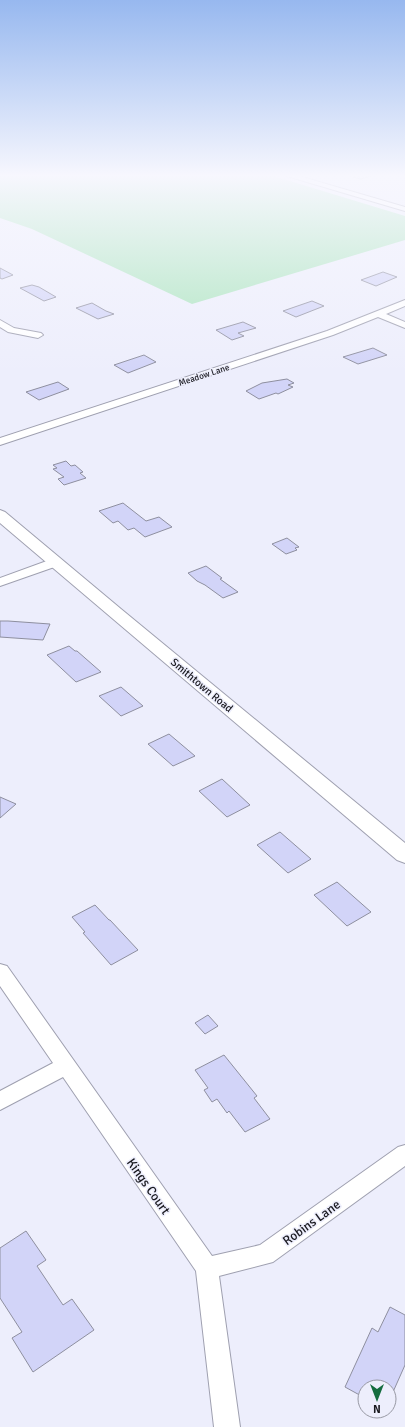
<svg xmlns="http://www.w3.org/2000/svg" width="405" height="1427" viewBox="0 0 405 1427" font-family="Signika,sans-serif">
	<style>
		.green { fill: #aae4bd }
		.building { fill: #d2d4f8; stroke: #8e8f9f }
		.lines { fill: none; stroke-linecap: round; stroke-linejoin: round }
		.minor-casing { stroke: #9fa0b0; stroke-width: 2 }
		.tertiary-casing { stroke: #9fa0b0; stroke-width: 2 }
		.minor { fill: #fff; fill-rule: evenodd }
		.tertiary { fill: #fff; fill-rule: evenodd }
		.labels { text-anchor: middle; stroke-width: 3; stroke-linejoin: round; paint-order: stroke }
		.far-street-label { font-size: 9px; fill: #19191f; stroke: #edeefc }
		.street-label { font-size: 11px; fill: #19191f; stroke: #edeefc }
		.near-street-label { font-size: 13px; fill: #19191f; stroke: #edeefc }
	</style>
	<rect width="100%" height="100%" fill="#edeefc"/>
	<path class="green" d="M0,174h267l138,42v24l-213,64 -160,-75 -32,-11z"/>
	<path class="building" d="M352,174h19l2,1 -12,4 -8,-2 4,-2z
		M0,268l13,7 -11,4 -2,-1z
		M383,272l14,5 -21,9 -15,-6z
		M32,285l7,2 17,10 -12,4 -24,-13z
		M312,301l12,5 -28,11 -13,-6z
		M92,303l14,8 8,3 -16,5 -22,-11z
		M243,322l13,6 -18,5 6,3 -12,4 -16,-10z
		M373,348l14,7 -29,9 -15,-7z
		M144,355l12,7 -28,11 -14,-8z
		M287,379l7,4 -6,2 5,2 -15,7 -2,-1 -17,6 -13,-8 16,-8z
		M58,382l11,7 -30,11 -13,-8z
		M66,461l5,5 4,-1 8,7 -3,1 6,5 -22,7 -6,-6 6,-2 -11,-8 4,-1 -4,-3z
		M123,503l23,18 13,-4 13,10 -27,10 -11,-9 -6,2 -10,-9 -5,2 -14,-12z
		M287,538l12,9 -4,1 2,2 -11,4 -14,-10z
		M206,566l16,12 -2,1 18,13 -15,6 -18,-13 -8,-4 -9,-8z
		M0,621h8l42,3 -7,16 -43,-3z
		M69,646l6,5h2l24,21 -25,10 -29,-27z
		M121,687l22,19 -22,10 -22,-20z
		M169,734l26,22 -22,10 -25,-22z
		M222,779l28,26 -23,12 -28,-26z
		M0,797l16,7 -16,14z
		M280,832l31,27 -23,14 -31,-28z
		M337,882l34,30 -24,14 -33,-31z
		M95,905l14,15h1l28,30 -27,15 -28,-32 2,-1 -13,-15z
		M208,1015l10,11 -13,8 -10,-11z
		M224,1055l33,41 -3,2 16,21 -25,13 -16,-21 -2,2 -10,-14 -5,3 -8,-12 4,-2 -13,-18z
		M26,1231l20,29 -9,6 26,39 9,-6 22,31 -61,42 -21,-34 10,-6 -22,-34v-50z
		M390,1307l15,8v50l-16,36v-14h-24v11l-20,-11 27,-59 6,4z"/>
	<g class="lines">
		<g class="minor-casing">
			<path id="minor" d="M280,174h12l113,33v4z
				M405,300v6l-19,8 19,8v6l-27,-11 -45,18 -333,110v-7l327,-107z
				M0,320l14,8 27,5 2,2 -5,3 -30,-6 -8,-5z
				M55,558l5,1 1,3 -1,3 -60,21v-8z
				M0,964l7,2 205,290 48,-11 138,-98 7,-2v21l-132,96 -54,14 21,151h-26l-18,-156 -133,-194 -63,33v-19l53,-28 -53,-77z"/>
		</g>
		<g class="tertiary-casing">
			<path id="tertiary" d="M0,510l5,2 116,97 284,234v20l-8,-3 -397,-337z"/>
		</g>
		<use href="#minor" class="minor"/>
		<use href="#tertiary" class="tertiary"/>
	</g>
	<linearGradient id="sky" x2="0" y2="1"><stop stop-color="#97b8ef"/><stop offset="0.47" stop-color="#f7f7fe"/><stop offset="1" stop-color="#f7f7fe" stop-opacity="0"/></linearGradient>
	<rect width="405" height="374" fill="url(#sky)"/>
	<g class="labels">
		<g class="far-street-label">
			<text transform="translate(204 375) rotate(-18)" y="3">Meadow Lane</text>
		</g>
		<g class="street-label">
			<text transform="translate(202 685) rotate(40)" y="4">Smithtown Road</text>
		</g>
		<g class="near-street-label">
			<text transform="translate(149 1186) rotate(55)" y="5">Kings Court</text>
			<text transform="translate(311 1222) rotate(-36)" y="5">Robins Lane</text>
		</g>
	</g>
	<g transform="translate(377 1399) rotate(180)"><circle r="19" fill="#edeefc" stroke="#9899a4"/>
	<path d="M0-3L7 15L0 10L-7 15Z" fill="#156d3f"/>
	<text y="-6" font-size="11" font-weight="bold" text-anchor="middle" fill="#19191f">N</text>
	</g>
</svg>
